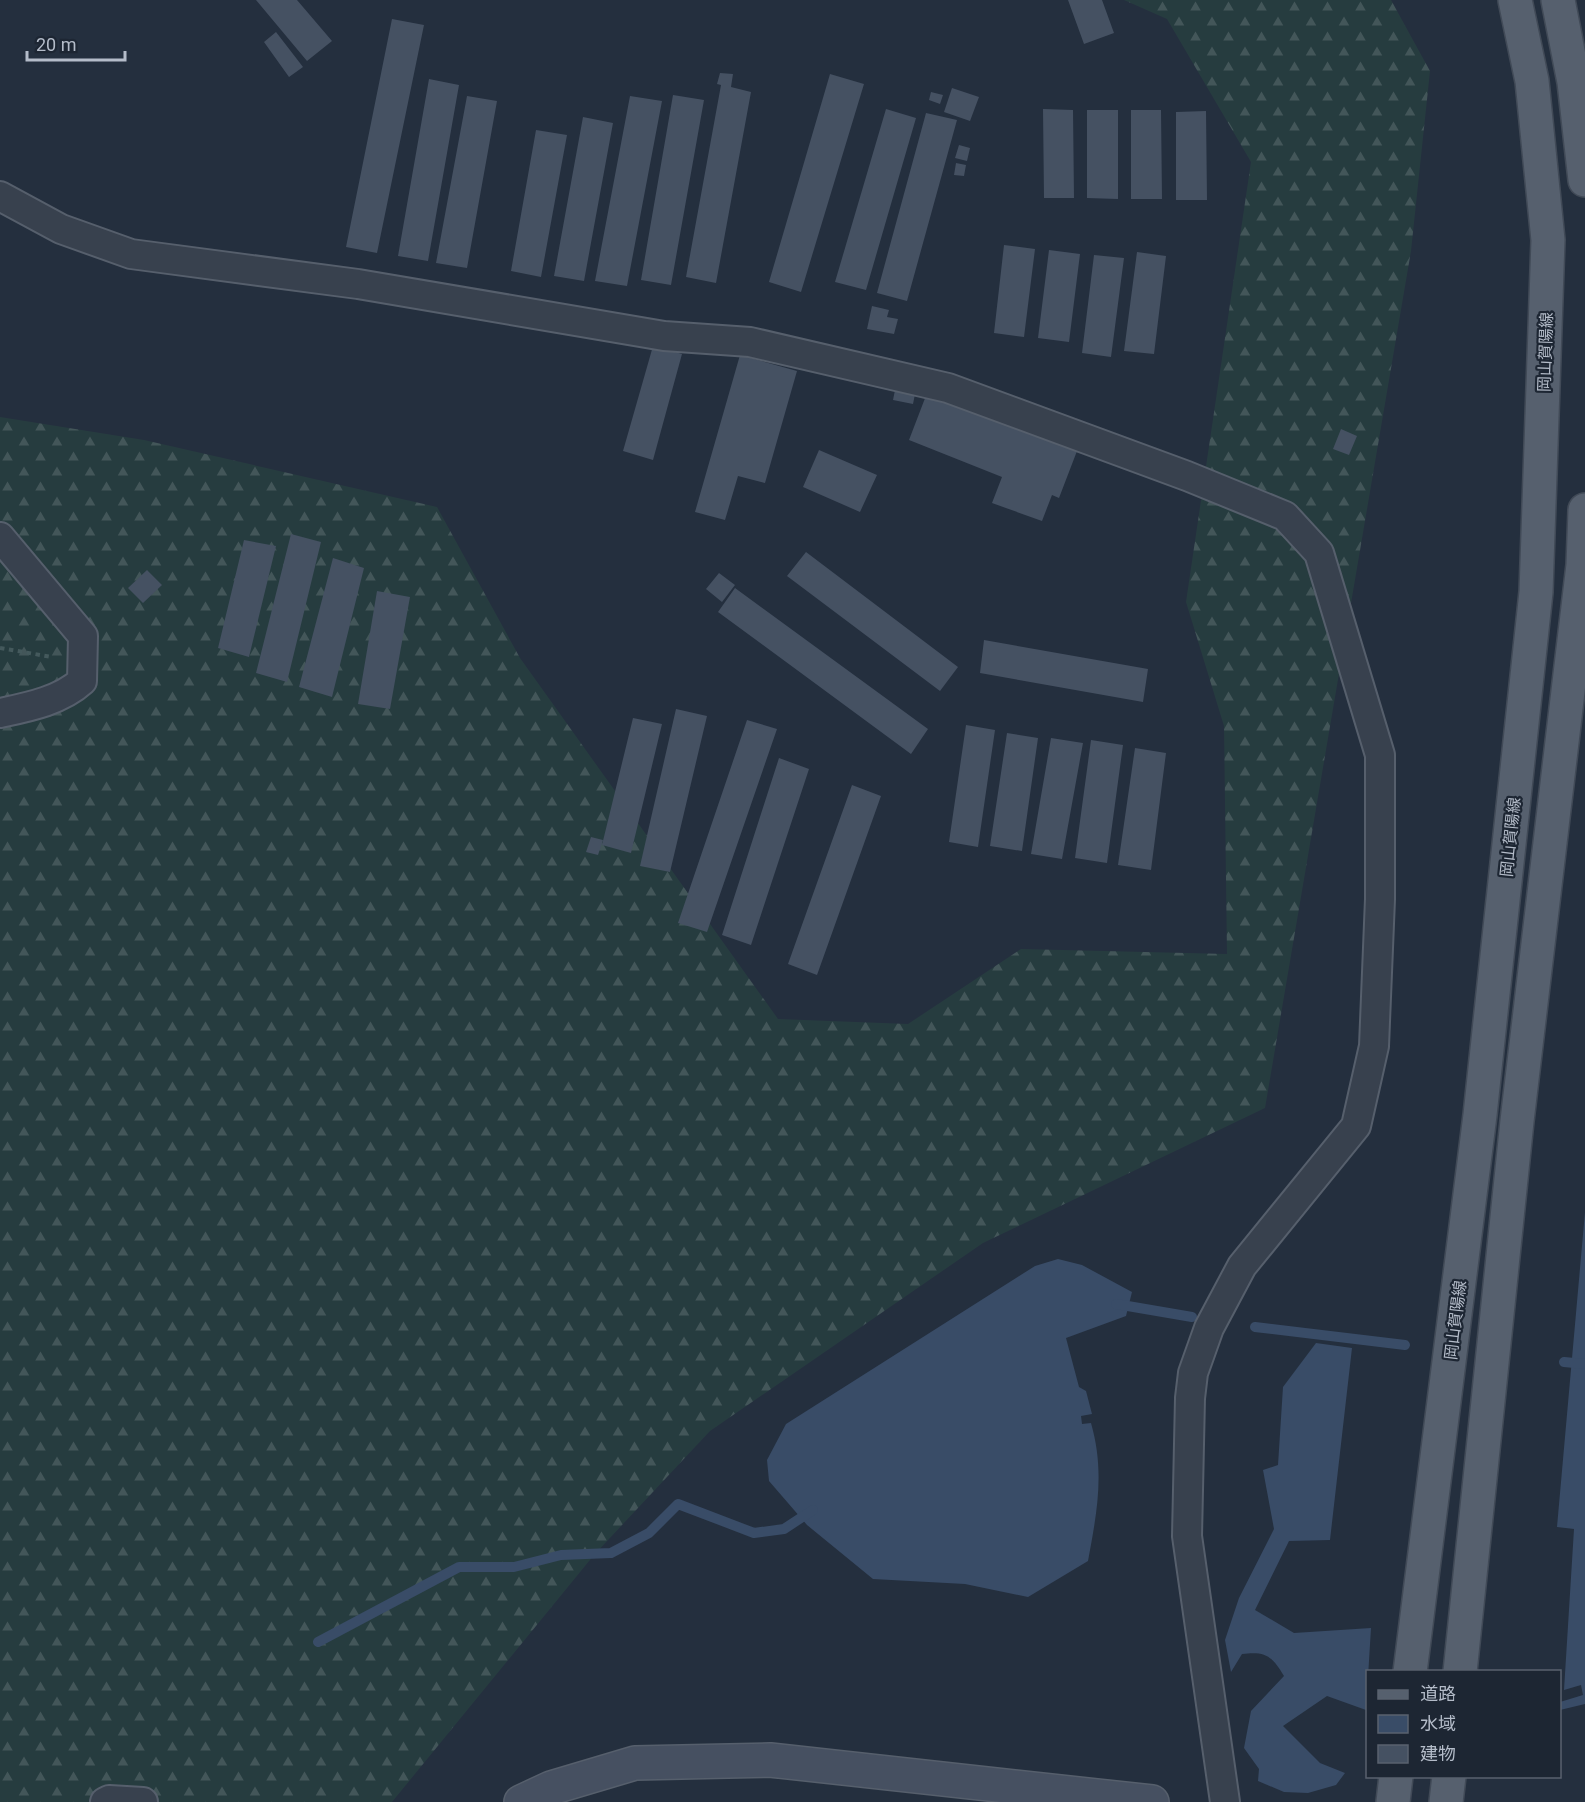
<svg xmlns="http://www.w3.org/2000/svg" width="1585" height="1802" viewBox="0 0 1585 1802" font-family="Roboto,'Noto Sans JP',sans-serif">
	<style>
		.forest { fill: url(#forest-firs) }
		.water { fill: #394c67 }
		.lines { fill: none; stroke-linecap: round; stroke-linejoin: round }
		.stream { stroke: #394c67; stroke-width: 10 }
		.building { fill: #455162 }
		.street-casing { stroke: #565f6c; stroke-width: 32 }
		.secondary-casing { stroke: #565f6c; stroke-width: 36 }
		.primary-casing { stroke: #414a57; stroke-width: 36 }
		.path { stroke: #44595c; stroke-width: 4; stroke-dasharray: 4.5 4.5; stroke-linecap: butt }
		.street { stroke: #38414e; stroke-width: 28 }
		.secondary { stroke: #465061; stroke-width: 33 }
		.primary { stroke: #56606e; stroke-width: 33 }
		.labels { text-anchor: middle; stroke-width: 4.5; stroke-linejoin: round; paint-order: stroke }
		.street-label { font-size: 16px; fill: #b4bcc9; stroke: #1d2633 }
	</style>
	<defs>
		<pattern id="forest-firs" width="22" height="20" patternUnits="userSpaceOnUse" patternTransform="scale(1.5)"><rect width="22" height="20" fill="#263c3f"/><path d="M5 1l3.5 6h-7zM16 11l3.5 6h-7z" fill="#435659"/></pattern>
	</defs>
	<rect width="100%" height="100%" fill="#242f3e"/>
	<path class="forest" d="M1124,0h267l39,71 -19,180 -146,857 -282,135 -273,188 -116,124 -202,247h-392v-1385l144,23 293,67 83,151 258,361 130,5 113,-75 206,5 -3,-228 -38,-124 65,-440 -84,-143z"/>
	<path class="water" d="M1585,1212v492l-25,6v-8l23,-7 -2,-10 -17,5 10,-161 -17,-2z
		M1058,1259l24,6 50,27 -6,24 -60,22 13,49 7,4 6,23 -11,2 1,8 9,-1c14,49 6,89 -3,138l-60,36 -63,-13 -92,-5 -66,-54 -38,-44 -2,-21 19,-36 249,-158z
		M1316,1343l36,5 -22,192 -41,1 -34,69 39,23 77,-5 -5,82 -39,-14 -44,30 37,37 25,10 -9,12 -28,8 -24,-1 -26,-11 1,-12 -15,-21 7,-37 33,-35c-12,-20 -18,-25 -42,-22l-11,18 -6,-32 14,-42 35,-69 -11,-59 15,-5 5,-78z"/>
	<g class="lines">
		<path class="stream" d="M1116,1304l76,13
			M1255,1327l150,18
			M1564,1362l21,2
			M318,1642l141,-75h55l47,-12 50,-2 38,-20 29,-29 76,29 30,-4 29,-19"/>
	</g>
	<path class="building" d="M256,0h41l35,41 -25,20z
		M1068,0h34l12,33 -30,11z
		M392,19l32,6 -47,228 -31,-6z
		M276,32l27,35 -14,10 -25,-35z
		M720,73l13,1 -2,13 20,5 -35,191 -30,-6 35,-192 -4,-1z
		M830,74l34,10 -63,208 -32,-10z
		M429,79l30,6 -31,176 -30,-5z
		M952,88l27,9 -9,24 -26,-9z
		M931,92l12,3 -3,9 -11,-4z
		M673,95l31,5 -33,185 -30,-5z
		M467,96l30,5 -30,167 -31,-5z
		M630,96l32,5 -35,185 -32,-5z
		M886,109l30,9 -50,172 -31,-8z
		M1043,109l30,1 1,88h-30z
		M1087,110h31v89l-31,-1z
		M1131,110h30l1,89h-31z
		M1206,111l1,89h-31v-88z
		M926,113l31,7 -50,181 -30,-8z
		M583,117l30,6 -29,158 -30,-5z
		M536,130l31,5 -26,142 -30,-6z
		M959,145l11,3 -3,13 -12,-3z
		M956,163l10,2 -2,11 -10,-1z
		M1004,245l31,4 -11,88 -30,-4z
		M1049,250l31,4 -11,88 -31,-4z
		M1137,252l29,4 -12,98 -30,-3z
		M1094,255l30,3 -13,99 -29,-4z
		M872,306l17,4 -2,7 11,2 -4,15 -27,-5z
		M653,346l29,8 -29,106 -30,-9z
		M740,355l57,16 -32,112 -27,-7 -13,44 -30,-8z
		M895,390l20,4 -2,10 -20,-4z
		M927,393l150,58 -18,47 -7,-3 -10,26 -50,-18 10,-26 -93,-37z
		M1341,429l16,7 -8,19 -16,-6z
		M819,450l58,25 -17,37 -57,-25z
		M291,534l30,8 -34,140 -31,-9z
		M244,540l32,6 -27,111 -31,-9z
		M806,552l152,115 -18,24 -153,-115z
		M333,558l31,10 -32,129 -33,-10z
		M147,570l15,15 -19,18 -15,-15z
		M719,573l16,12 -13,17 -16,-13z
		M735,588l193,141 -17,25 -193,-142z
		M377,591l33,6 -20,112 -32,-5z
		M984,640l164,29 -5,33 -163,-29z
		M676,709l31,7 -37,156 -30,-6z
		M633,718l29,6 -31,129 -29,-8z
		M747,720l30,9 -70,203 -29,-9z
		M966,725l29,5 -17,117 -29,-5z
		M1007,733l31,5 -16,113 -32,-5z
		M1051,738l32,5 -21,116 -31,-5z
		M1091,740l32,5 -16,118 -32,-5z
		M1135,748l31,5 -15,117 -33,-5z
		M779,758l30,11 -58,176 -29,-10z
		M852,785l29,11 -64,179 -29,-11z
		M591,837l12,3 -5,15 -12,-3z"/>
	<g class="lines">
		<g class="street-casing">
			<path id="street" d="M0,196l61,33 70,25 227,30 306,52 86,6 198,46 239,88 98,40 34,37 61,202v144l-6,147 -18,80 -114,140 -33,62 -16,45 -3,25 -3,138 38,266
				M0,537l83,99 -1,45c-22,20 -54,26 -82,32
				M105,1802l4,-2 34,2"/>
		</g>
		<g class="secondary-casing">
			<path id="secondary" d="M521,1802l30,-14 84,-25 135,-3 382,42"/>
		</g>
		<g class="primary-casing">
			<path id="primary" d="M1558,0l16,82 11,98
				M1410,1672l70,-557 56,-523 12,-352 -16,-159 -17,-81
				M1460,1672l57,-551 66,-556 2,-55
				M1393,1802l3,-26
				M1446,1802l3,-26"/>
		</g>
		<path class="path" d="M0,648l52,9"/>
		<use href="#street" class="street"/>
		<use href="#secondary" class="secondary"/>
		<use href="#primary" class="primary"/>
	</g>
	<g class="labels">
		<g class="street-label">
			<text transform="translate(1545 352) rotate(-88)" y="6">岡山賀陽線</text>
			<text transform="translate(1510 837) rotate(-84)" y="6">岡山賀陽線</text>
			<text transform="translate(1455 1320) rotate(-83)" y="6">岡山賀陽線</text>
		</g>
	</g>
	<rect x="1366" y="1670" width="195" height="108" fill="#1d2633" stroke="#59626f" stroke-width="1.5"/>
	<rect x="1378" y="1690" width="30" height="9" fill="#56606e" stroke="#59626f" stroke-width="1.5"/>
	<text x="1420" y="1700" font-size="18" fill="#b4bcc9">道路</text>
	<rect x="1378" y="1715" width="30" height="18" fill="#394c67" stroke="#59626f" stroke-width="1.5"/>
	<text x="1420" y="1730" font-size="18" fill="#b4bcc9">水域</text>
	<rect x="1378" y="1745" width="30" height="18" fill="#455162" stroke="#59626f" stroke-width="1.5"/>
	<text x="1420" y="1760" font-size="18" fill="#b4bcc9">建物</text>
	<path d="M27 51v9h98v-9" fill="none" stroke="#b4bcc9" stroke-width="3"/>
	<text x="36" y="51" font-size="18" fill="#b4bcc9" stroke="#1d2633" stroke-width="4.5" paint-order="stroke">20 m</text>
</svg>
